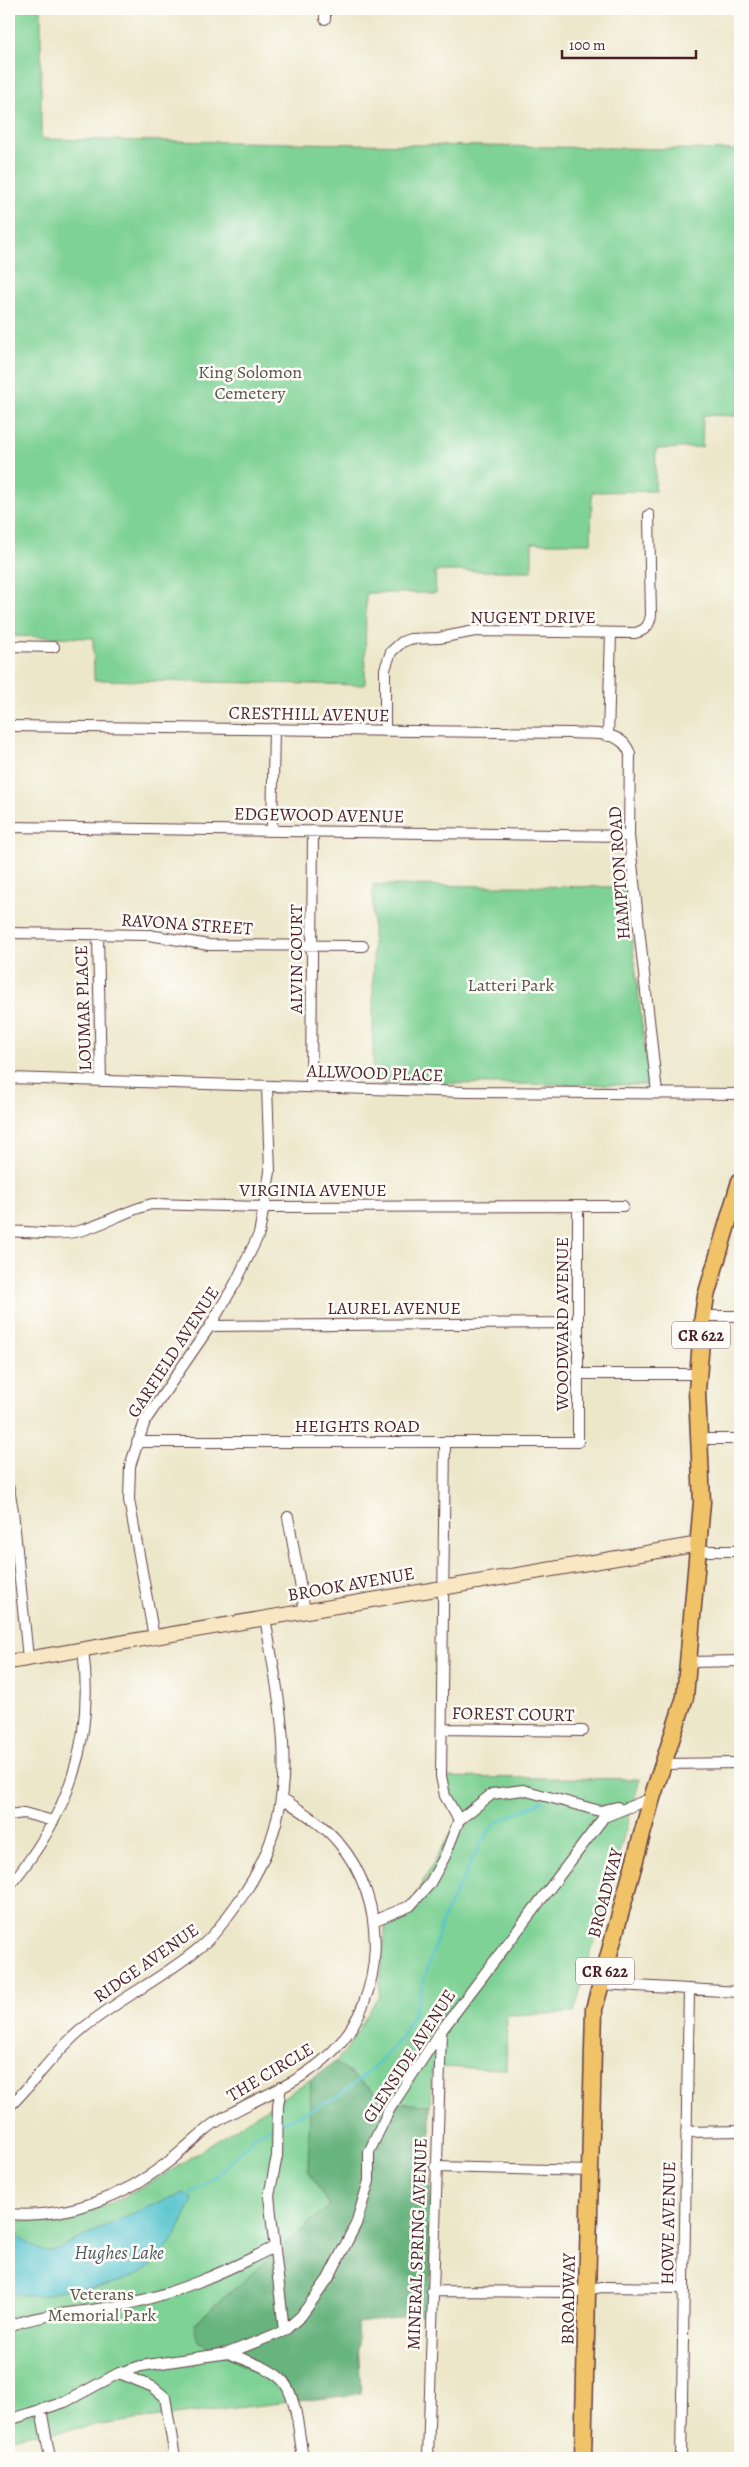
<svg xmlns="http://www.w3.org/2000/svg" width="749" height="2467" viewBox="0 0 749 2467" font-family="Alegreya,serif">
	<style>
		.green { fill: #7fd295; stroke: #647860 }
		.forest { fill: #67b47e; stroke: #586a54 }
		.water { fill: #58c5cf; stroke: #51727d }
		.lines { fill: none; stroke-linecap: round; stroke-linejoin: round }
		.stream { stroke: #58c5cf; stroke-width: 2.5 }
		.street-casing { stroke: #623d43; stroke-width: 12 }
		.secondary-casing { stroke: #623d43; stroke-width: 16 }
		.primary-casing { stroke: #623d43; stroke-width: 19 }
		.street { stroke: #fff; stroke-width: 10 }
		.secondary { stroke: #f9e7c3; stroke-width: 14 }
		.primary { stroke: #f1c369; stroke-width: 16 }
		.labels { text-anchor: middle; stroke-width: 5; stroke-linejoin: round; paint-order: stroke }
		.shield { fill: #fdfcf7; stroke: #806168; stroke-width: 1 }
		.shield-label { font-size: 16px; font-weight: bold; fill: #4a1f2b }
		.park-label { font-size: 18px; fill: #5a554b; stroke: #fdfcf7 }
		.street-label { font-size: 18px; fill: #4a1f2b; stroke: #fdfcf7 }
		.water-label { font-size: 19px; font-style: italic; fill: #4f5964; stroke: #fdfcf7 }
	</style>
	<rect width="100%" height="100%" fill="#fdfcf7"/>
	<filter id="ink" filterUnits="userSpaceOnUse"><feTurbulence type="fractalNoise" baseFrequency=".02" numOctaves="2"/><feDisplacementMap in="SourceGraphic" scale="10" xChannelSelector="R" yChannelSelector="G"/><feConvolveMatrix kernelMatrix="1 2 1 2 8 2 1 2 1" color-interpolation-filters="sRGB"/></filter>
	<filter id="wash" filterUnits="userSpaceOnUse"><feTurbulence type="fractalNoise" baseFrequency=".0096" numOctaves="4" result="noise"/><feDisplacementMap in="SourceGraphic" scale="20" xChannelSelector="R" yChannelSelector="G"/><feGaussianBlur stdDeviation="1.12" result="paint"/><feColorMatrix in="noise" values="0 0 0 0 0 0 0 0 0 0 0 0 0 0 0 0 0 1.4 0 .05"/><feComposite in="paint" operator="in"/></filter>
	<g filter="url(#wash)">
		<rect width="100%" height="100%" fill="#ede7ca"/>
		<path class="green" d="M9,9h32v130l699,11v266l-37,-1 -1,32 -46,2 -1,42 -63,1 -1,51h-59v28h-97l1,22h-70l-1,92 -271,-5 -1,-42 -84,-2z
			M373,885l253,2 23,198 -276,-2z
			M440,1777l200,2 -66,234 -67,2 -1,54 -74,-2 -2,38 -41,-2 -54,-41 11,-12 33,-55 7,-75 26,-19 47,-83z
			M311,2079l-3,91 21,36 -135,118 94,66 2,12 -125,14 -156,22v-218c80,7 140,-35 203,-76 33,-22 66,-43 99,-65z"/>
		<path class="forest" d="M335,2062l54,41 41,2 1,209 -74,9 4,71 -71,8 -2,-12 -90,-49 -4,-17 135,-118 -21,-36 3,-91z"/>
		<path class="water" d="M183,2193l10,7c-32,70 -51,84 -128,90 -6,0 -12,4 -18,5 -14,2 -26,1 -38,-4v-57c16,1 25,19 42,18l91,-43z"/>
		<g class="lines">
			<path class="stream" d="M280,2123l42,-18 24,-14 38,-33 17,-21 13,-25 30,-96 36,-71 14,-21 49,-23
				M188,2196l33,-24 35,-37 19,-10"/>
		</g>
	</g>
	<g filter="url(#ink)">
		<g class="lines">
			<g class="street-casing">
				<path id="street" d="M325,19v-10
					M9,646l45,1
					M9,726l563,7c22,2 50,-4 58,21l-1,82 28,257
					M385,731v-62l6,-17 11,-10 8,-3 29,-1 36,-7 160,2c11,-3 14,-7 16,-18l-2,-100
					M608,736l3,-103
					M9,827l620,9
					M272,830l2,-101
					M9,933l140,2 60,10 154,1
					M98,934l3,147
					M9,1078l457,14 274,2
					M311,1087l2,-256
					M9,1231c22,1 48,5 70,0 25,-6 47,-21 73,-27l113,3 358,-1
					M703,1316h37
					M210,1326l368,-3
					M578,1374h120
					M699,1439h41
					M137,1442h441v-236
					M445,1442l-4,334 4,20 14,24
					M9,1489l4,22 15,147
					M288,1517l17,94
					M698,1551h42
					M154,1637l-25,-137 1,-34 15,-45 65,-95 26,-44 23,-48 11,-62 -3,-86
					M690,1662l50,-1
					M442,1729l141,2
					M665,1764l75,-1
					M9,1815l15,-2 29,8
					M9,1886c59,-70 86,-145 74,-237
					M373,1921l37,-15 19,-21 16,-29 14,-36 33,-26 31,-4 77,21 17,-4
					M601,1984l139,8
					M281,2087l-3,19 -1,50 -8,40 15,135
					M9,2107c25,-24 45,-55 72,-77 37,-31 81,-51 118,-82 15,-12 26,-28 37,-43 70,-93 47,-182 29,-287
					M686,2132l54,-1
					M435,2167l155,4
					M9,2214c56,5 114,-17 158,-51 16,-12 30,-27 46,-39 39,-26 86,-38 119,-72 55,-55 57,-151 6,-210 -15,-18 -37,-31 -56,-44
					M432,2291l144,1 25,-5 82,1
					M9,2326c34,-13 72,-13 109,-20 55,-11 107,-34 156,-59
					M228,2353c17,7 38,13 52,25 17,14 19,59 23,80
					M119,2373l34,14 12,10 10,61
					M41,2409l9,49
					M9,2420l56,-18 54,-29 22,-7 87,-13 56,-22 17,-15 27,-37 28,-55 13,-43v-29l20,-42 52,-79 163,-214 48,-19
					M428,2458l13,-426
					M681,2458l8,-469"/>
			</g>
			<g class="secondary-casing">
				<path id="secondary" d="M9,1662l690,-118"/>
			</g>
			<g class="primary-casing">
				<path id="primary" d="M583,2458l11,-449 58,-211 33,-101 17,-195 -5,-111 6,-75 3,-20 34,-115"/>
			</g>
			<use href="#street" class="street"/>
			<use href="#secondary" class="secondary"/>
			<use href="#primary" class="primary"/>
		</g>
	</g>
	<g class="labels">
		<g class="shield">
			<rect x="672" y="1321.5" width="58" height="27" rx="4"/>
			<rect x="576" y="1957.5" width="58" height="27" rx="4"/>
		</g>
		<g class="shield-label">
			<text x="701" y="1341">CR 622</text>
			<text x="605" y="1977">CR 622</text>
		</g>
		<g class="park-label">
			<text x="250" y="378">King Solomon<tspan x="250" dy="21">Cemetery</tspan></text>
			<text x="511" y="991">Latteri Park</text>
			<text x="102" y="2300">Veterans<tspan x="102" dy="21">Memorial Park</tspan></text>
		</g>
		<g class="street-label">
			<text x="533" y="623">NUGENT DRIVE</text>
			<text transform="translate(309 714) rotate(1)" y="6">CRESTHILL AVENUE</text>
			<text transform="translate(319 815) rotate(1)" y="6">EDGEWOOD AVENUE</text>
			<text transform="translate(619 873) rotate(-94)" y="6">HAMPTON ROAD</text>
			<text transform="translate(187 924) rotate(4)" y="6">RAVONA STREET</text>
			<text transform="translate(296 959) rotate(-90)" y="6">ALVIN COURT</text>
			<text transform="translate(83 1008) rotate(-92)" y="6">LOUMAR PLACE</text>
			<text transform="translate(375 1073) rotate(2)" y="6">ALLWOOD PLACE</text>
			<text x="313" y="1196">VIRGINIA AVENUE</text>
			<text x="394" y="1314">LAUREL AVENUE</text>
			<text transform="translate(562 1324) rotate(-90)" y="6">WOODWARD AVENUE</text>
			<text transform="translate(173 1352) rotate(-57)" y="6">GARFIELD AVENUE</text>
			<text x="357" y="1432">HEIGHTS ROAD</text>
			<text transform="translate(351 1584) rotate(-10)" y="6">BROOK AVENUE</text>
			<text transform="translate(513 1714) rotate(1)" y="6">FOREST COURT</text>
			<text transform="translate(605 1893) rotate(-75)" y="6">BROADWAY</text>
			<text transform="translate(146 1963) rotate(-35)" y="6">RIDGE AVENUE</text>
			<text transform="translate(409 2056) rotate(-57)" y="6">GLENSIDE AVENUE</text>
			<text transform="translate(270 2072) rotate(-31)" y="6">THE CIRCLE</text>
			<text transform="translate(668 2223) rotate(-89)" y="6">HOWE AVENUE</text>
			<text transform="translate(417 2244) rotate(-88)" y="6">MINERAL SPRING AVENUE</text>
			<text transform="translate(568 2299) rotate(-89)" y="6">BROADWAY</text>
		</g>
		<g class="water-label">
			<text x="119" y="2259">Hughes Lake</text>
		</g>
	</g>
	<rect width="749" height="2467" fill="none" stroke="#fdfcf7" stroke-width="30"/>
	<path d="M562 50v8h134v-8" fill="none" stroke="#4a1f2b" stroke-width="2.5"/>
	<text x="569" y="50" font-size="15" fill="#4a1f2b" stroke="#fdfcf7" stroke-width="4" paint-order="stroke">100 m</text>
</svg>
